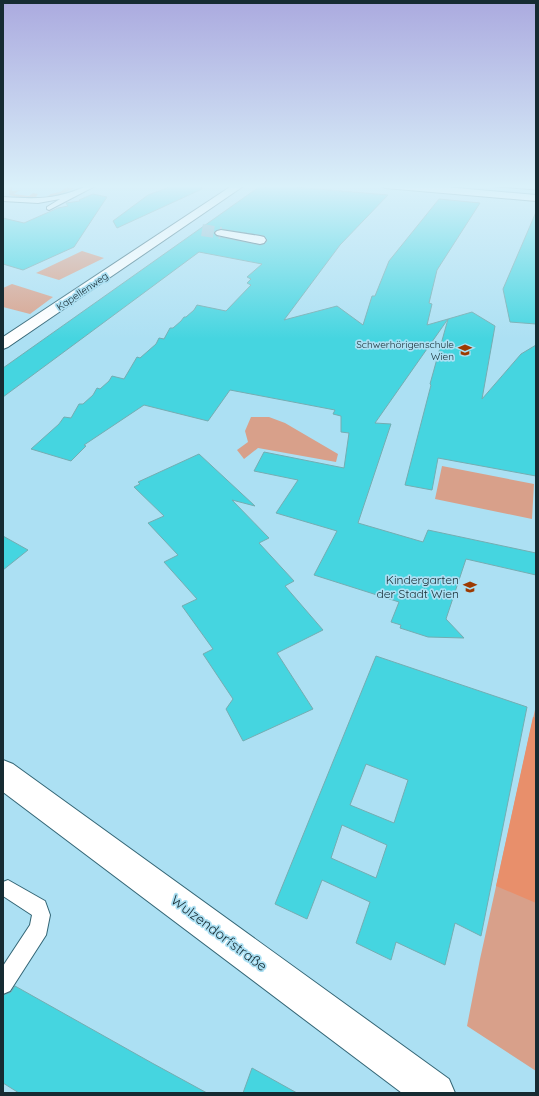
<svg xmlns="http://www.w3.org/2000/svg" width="539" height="1096" viewBox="0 0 539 1096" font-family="Quicksand,sans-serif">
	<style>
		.green { fill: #d8a08a }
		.forest { fill: #e88f6b }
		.building { fill: #45d5e0; stroke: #74adb2; fill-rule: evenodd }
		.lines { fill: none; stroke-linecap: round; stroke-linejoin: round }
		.minor-tunnel { stroke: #8ebccc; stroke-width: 12; stroke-dasharray: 12 5.5; stroke-linecap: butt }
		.service-casing { stroke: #336575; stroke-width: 2 }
		.minor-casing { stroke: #336575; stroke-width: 2 }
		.tertiary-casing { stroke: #336575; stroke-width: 2 }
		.service { fill: #fff; fill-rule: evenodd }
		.minor { fill: #fff; fill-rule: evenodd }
		.tertiary { fill: #fff; fill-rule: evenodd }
		.tram { stroke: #2d4750; stroke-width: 1 }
		.labels { text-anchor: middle; stroke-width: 3.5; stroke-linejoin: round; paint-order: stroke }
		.far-street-label { font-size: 10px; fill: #162b32; stroke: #ace0f3 }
		.far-poi-label { font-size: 10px; fill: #162b32; stroke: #ace0f3; text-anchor: end }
		.poi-label { font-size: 12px; fill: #162b32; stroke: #ace0f3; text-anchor: end }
		.near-street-label { font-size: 14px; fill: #162b32; stroke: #ace0f3 }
	</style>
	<rect width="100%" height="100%" fill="#ace0f3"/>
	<path class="green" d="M9,185h3v6l8,-1 -6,4 15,2 4,-3 5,1 -2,3 9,1 6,-4 9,-2 7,-5 7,1 6,-3c-21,13 -47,17 -71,10z
		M82,251l22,7 -45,22 -23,-7z
		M12,284l41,13 -23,17 -27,-7v-19z
		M251,417h18l16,6 53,31 -2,8 -78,-14 -14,11 -7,-9 11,-8 -3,-11z
		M442,466l92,18 -2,35 -97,-20z
		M536,705v366l-69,-45 13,-67z"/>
	<path class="forest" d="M533,717l3,1v185l-40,-17z"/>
	<path class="building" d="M175,185h25l2,4 -85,39 -4,-7 35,-26z
		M271,185l117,10 -48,50 -56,75 53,-14 26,19 9,-29h3l14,-35 50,-62 41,4 -43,67 -8,33 3,1 -5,21 21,-6 -73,104 16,1 -33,99 65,19 5,-12 108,23v22l-70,-16 -20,60 18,19 -36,-1 -28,-9 1,-3 -10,-3 8,-20 -85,-27 23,-44 -61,-18 22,-33 -44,-9 10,-19 80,16 5,-35 -8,-1v-16l-8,-2 2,-4 -105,-20 -22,31 -64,-16 -60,40 2,1 -15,15 -40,-12 28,-25 5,-7 7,1 8,-14h4l10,-9 4,-7 3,1 9,-8 3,-5 12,3 13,-22 3,1 16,-14 3,-6 5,1 6,-11h3l8,-7 3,-4h2l8,-7 3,-5 29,6 25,-26 -4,-2 4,-4 -4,-2 15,-13 -63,-12 -196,145v-29l256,-181h9zM221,229l43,7 3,5 -3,3 -4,1 -44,-9 -2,-4z
		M93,194l14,3 -33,50 -51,23 -20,-6v-46l21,5 34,-15 10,-2 -2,-3 14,-2 -1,-1z
		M536,212v112l-26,-2 -7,-33z
		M472,312l23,14 -13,73 39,-45 15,-9v131l-98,-18 -6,32 -27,-5 26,-100 -1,-1 18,-65z
		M199,454l56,52 -23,-6 37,38 -10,5 35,38 -9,5 38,44 -46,23 36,56 -70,32 -17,-32 7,-10 -30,-45 10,-5 -31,-43 15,-7 -33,-37 14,-7 -30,-32 16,-7 -30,-29 6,-3 -2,-2z
		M3,536l25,14 -25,20z
		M376,656l151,51 -46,229 -26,-13 -10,42 -49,-23 -5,18 -35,-17 14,-41 -48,-22 -15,39 -32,-15zM366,764l42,16 -14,43 -44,-18zM342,825l45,20 -11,33 -45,-20z
		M15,986l137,77 55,30h-188l-16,-10v-88l8,-3z
		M252,1068l45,25h-54z"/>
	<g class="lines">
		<path class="minor-tunnel" d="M202,230l19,3"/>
		<g class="service-casing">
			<path id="service" d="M89,185h8l-48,25 -2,-1v-2l13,-8 -22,4 -35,-2v-4c35,2 53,3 86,-12z
				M8,880l37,21 5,14 -4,20 -36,56 -7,3v-28l27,-41 2,-10 -29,-19v-14z"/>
		</g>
		<g class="minor-casing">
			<path id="minor" d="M233,185h12l-237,162 -5,2v-12z
				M221,230l39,6 4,1 2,3 -2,3 -4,1 -43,-9 -2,-2 2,-2z
				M3,760l10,4 436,315 6,14h-53l-399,-301z"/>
		</g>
		<g class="tertiary-casing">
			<path id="tertiary" d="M380,185h43l113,10v6l-151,-13z"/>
		</g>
		<use href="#service" class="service"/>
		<use href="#minor" class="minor"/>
		<use href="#tertiary" class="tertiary"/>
		<path class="tram" d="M473,185l63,5"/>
	</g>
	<linearGradient id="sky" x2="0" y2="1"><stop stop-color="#abaadf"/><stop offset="0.55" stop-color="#daf1fa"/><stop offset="1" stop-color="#daf1fa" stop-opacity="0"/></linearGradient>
	<rect width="539" height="339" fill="url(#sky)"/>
	<defs>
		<g id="school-bare" transform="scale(1.08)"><path d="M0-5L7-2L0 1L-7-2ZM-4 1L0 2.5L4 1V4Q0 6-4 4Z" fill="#9d3a01" stroke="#ace0f3" stroke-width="2.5" paint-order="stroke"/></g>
	</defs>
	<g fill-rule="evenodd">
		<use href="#school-bare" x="465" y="350"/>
		<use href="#school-bare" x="470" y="587"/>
	</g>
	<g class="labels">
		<g class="far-street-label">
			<text transform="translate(82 291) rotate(-34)" y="4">Kapellenweg</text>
		</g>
		<g class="far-poi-label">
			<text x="454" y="348">Schwerhörigenschule<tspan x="454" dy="12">Wien</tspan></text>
		</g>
		<g class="poi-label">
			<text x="459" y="584">Kindergarten<tspan x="459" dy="14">der Stadt Wien</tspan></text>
		</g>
		<g class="near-street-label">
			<text transform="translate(219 933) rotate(37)" y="5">Wulzendorfstraße</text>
		</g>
	</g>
	<rect width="539" height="1096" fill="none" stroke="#162b32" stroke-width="8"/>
</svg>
